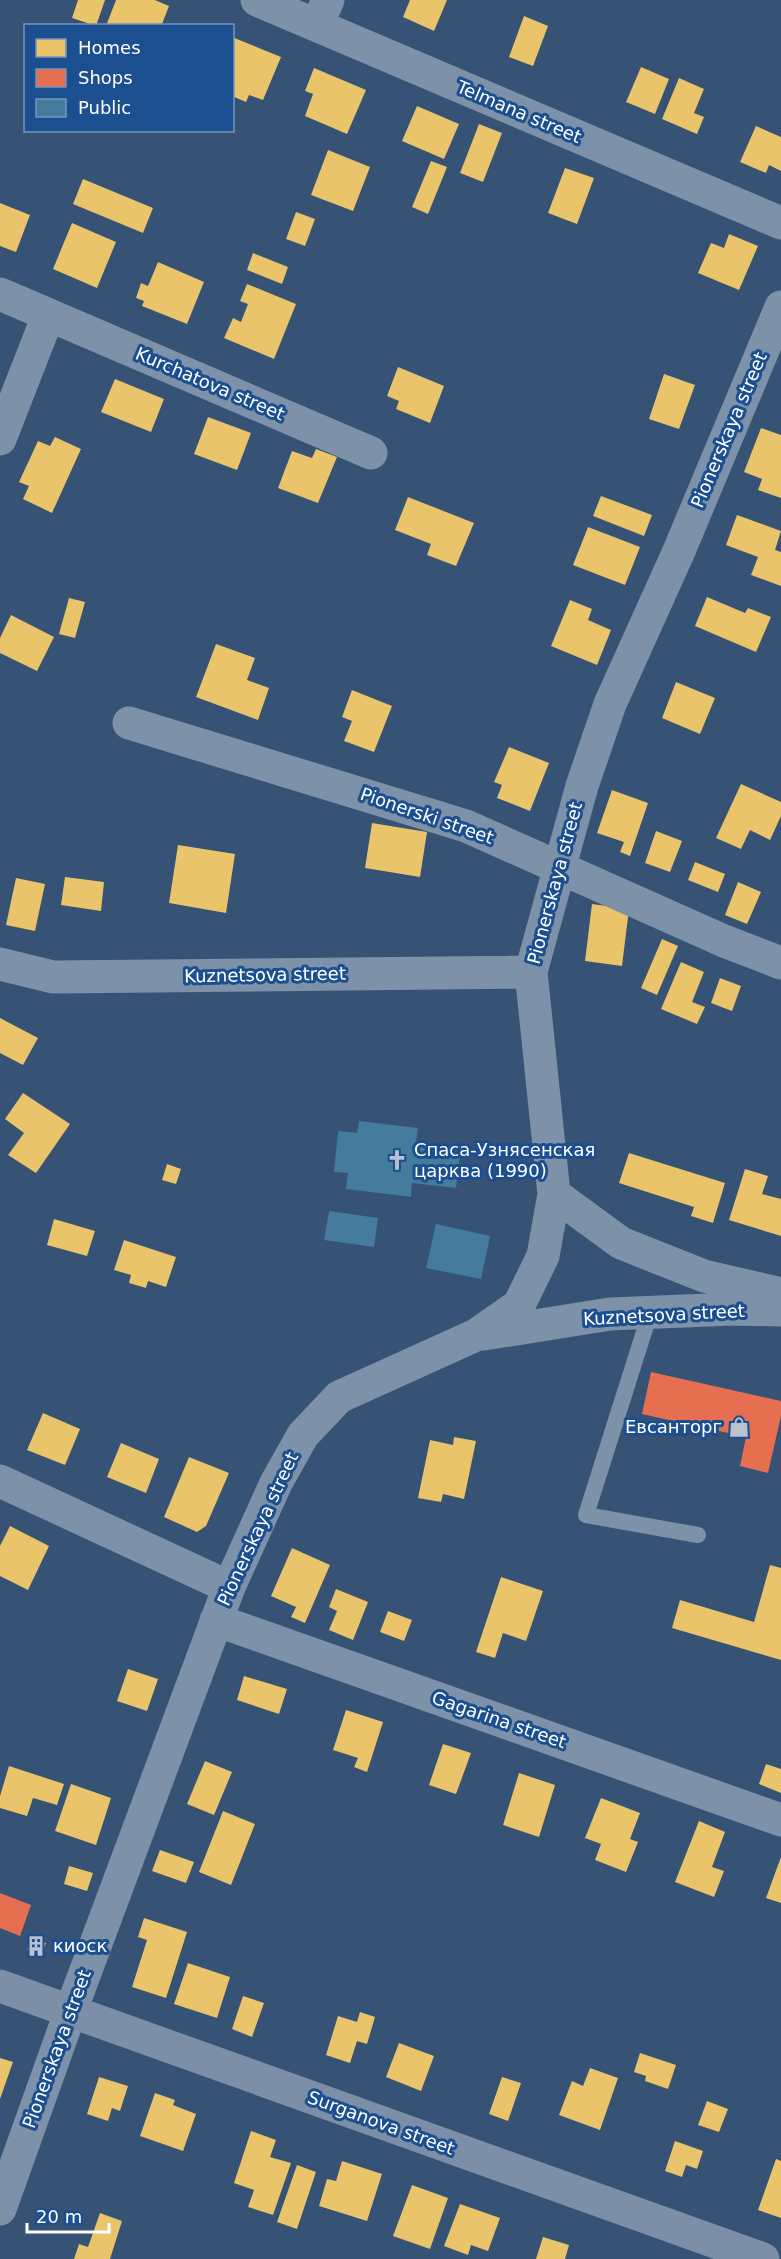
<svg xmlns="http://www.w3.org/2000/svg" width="781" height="2259" viewBox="0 0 781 2259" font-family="'DejaVu Sans',sans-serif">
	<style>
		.homes { fill: #e9c46a }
		.shops { fill: #e76f51 }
		.public { fill: #457b9d }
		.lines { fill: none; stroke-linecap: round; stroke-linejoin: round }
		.service { stroke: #7d92a8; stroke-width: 16 }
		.minor { stroke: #7d92a8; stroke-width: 33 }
		.primary { stroke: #7d8ea7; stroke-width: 33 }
		.labels { text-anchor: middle; stroke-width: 6; stroke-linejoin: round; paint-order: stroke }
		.street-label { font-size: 18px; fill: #fff; stroke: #1b4f8f }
		.poi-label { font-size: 18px; fill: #fff; stroke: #1b4f8f; text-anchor: start }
	</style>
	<rect width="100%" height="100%" fill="#365274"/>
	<path class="homes" d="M78,0h27l-9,26 -24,-8z
		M116,0h39l14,6 -7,18 4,2h-60z
		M410,0h37l-13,31 -31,-14z
		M524,16l24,10 -15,40 -24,-9z
		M232,37l49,20 -18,43 -14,-5 -3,7 -14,-6z
		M641,67l28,12 -14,35 -29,-12z
		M314,68l52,22 -19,44 -42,-18 8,-22 -8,-3z
		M679,78l25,11 -10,24 10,4 -7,17 -35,-15z
		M417,106l42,18 -15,35 -42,-18z
		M479,124l23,9 -19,49 -23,-9z
		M756,126l25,11v34l-12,-6 -3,8 -26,-11z
		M328,150l42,17 -17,44 -42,-16z
		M431,161l16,6 -19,47 -16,-7z
		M565,168l29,10 -17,46 -29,-11z
		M83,179l70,29 -10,25 -70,-29z
		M0,203l30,12 -14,37 -16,-6z
		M296,212l19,7 -10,27 -19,-7z
		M72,223l44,19 -19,46 -44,-19z
		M729,234l29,12 -19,44 -41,-17 13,-30 13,5z
		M253,253l35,14 -6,17 -35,-14z
		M158,262l46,20 -17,42 -45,-18 2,-5 -8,-3 5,-15 7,3z
		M247,284l49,20 -22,55 -50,-21 9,-20 8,4 7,-18 -8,-3z
		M398,367l46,19 -14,37 -34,-14 3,-8 -12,-5z
		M664,374l31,11 -16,44 -30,-10z
		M115,379l49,20 -13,33 -50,-20z
		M208,417l43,16 -14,37 -43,-16z
		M761,428l20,7v63l-23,-8 4,-11 -18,-7z
		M55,437l26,12 -29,64 -29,-14 6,-13 -10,-4 19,-41 12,5z
		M316,449l21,8 -19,46 -40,-15 14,-37 20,7z
		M601,496l51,19 -8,21 -51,-20z
		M408,497l66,26 -18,43 -29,-11 4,-11 -36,-14z
		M737,515l44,16 -6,19 6,2v34l-30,-11 7,-18 -32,-12z
		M588,527l52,20 -15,38 -52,-20z
		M707,597l38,16 3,-5 23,9 -15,35 -61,-26z
		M69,598l16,4 -10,36 -16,-4z
		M570,600l22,9 -4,11 23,10 -14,35 -46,-19z
		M11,615l43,22 -17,34 -37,-18v-15z
		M216,644l39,14 -8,22 22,8 -11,32 -62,-23z
		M676,682l39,16 -15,36 -38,-16z
		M352,690l40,16 -18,46 -30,-11 8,-20 -10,-4z
		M509,747l40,16 -19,48 -33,-13 5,-13 -8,-3z
		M741,784l40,18v14l-11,24 -20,-10 -9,19 -25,-11z
		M612,790l36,13 -18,53 -10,-4 4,-10 -27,-9z
		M372,823l55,9 -7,45 -55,-9z
		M656,831l26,10 -12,31 -25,-9z
		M178,845l57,9 -9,59 -57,-10z
		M695,862l30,12 -7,18 -30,-12z
		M65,877l39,5 -3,29 -40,-6z
		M16,878l29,6 -10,47 -29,-6z
		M738,882l23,10 -14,32 -22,-9z
		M592,904l37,5 -7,57 -37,-5z
		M662,939l16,7 -21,49 -16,-7z
		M681,962l23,10 -12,30 13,5 -8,17 -36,-15z
		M720,978l21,8 -9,25 -21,-8z
		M0,1018l38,20 -15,27 -23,-12z
		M23,1093l47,31 -34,49 -28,-18 16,-22 -19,-14z
		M629,1153l96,30 -12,40 -22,-7 3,-9 -75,-24z
		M167,1164l14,5 -5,15 -14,-4z
		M745,1169l23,7 -6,18 19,5v37l-52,-16z
		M54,1219l41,12 -8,25 -40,-11z
		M124,1240l52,17 -10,30 -18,-6 -2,7 -17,-5 2,-8 -17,-5z
		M43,1413l37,16 -15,36 -38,-15z
		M454,1437l22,4 -12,58 -21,-5 -2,8 -23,-4 12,-58 23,5z
		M121,1443l38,16 -13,34 -39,-16z
		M189,1457l40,16 -23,53 -9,6 -33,-15z
		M10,1526l39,20 -21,44 -28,-14v-30z
		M292,1548l38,17 -25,58 -14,-6 5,-10 -25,-11z
		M770,1565l11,3v92l-109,-32 8,-28 74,22z
		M501,1577l42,14 -17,50 -23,-8 -8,25 -19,-6z
		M336,1589l32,13 -15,38 -24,-10 8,-19 -8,-4z
		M388,1611l24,9 -8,21 -24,-9z
		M128,1669l30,10 -11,32 -30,-10z
		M244,1676l43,13 -8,25 -42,-14z
		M346,1710l37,12 -16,50 -13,-5 4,-9 -25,-8z
		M443,1744l28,9 -15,41 -27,-9z
		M205,1761l27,11 -18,43 -27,-11z
		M766,1764l15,5v24l-22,-9z
		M9,1766l55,18 -7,21 -24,-7 -6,18 -27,-8v-12z
		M519,1773l36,12 -16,52 -36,-12z
		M71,1784l40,14 -15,47 -41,-14z
		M601,1798l39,15 -10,26 8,3 -12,30 -31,-12 6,-16 -16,-6z
		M223,1811l32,13 -24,61 -32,-13z
		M699,1821l26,11 -13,35 12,4 -10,26 -39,-15z
		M160,1850l34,12 -8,21 -34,-12z
		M781,1857v46l-15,-5z
		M69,1866l24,7 -6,18 -23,-7z
		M144,1918l43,14 -21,66 -34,-11 15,-47 -9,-3z
		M31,1937l15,6 -5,12 -14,-5z
		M188,1963l42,14 -13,41 -43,-14z
		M243,1996l21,7 -12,34 -20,-8z
		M360,2012l15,5 -8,27 -10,-3 -7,22 -24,-8 12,-39 19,6z
		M399,2043l35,13 -13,35 -35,-14z
		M640,2053l36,12 -8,24 -23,-8 1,-5 -12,-4z
		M0,2058l13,4 -13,37z
		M590,2068l28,10 -18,52 -41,-15 13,-34 11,5z
		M99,2077l29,9 -8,25 -8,-3 -4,13 -21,-7z
		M502,2077l19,6 -13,38 -19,-7z
		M155,2093l20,7 -2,5 23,9 -13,37 -43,-15z
		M707,2101l21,8 -9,23 -21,-7z
		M251,2131l25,9 -6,17 21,6 -18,52 -25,-8 6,-17 -20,-7z
		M675,2141l28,10 -6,18 -11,-4 -4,12 -17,-6z
		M776,2159l5,2v57l-23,-8z
		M342,2161l40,13 -15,47 -48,-15 8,-27 9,2z
		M297,2165l19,7 -19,57 -20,-7z
		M412,2185l36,13 -18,51 -37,-13z
		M460,2204l40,14 -12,33 -17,-6 -3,10 -24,-9z
		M100,2213l22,8 -12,38h-36l5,-15 9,3z
		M543,2237l26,8 -4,14h-29z"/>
	<path class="shops" d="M651,1372l130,29v15l-13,57 -28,-7 6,-29 -104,-23z
		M0,1893l31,12 -11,31 -20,-8z"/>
	<path class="public" d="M359,1121l59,7 -2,14 45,6 -5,40 -44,-5 -1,14 -65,-8 2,-16 -14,-1 4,-41 19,2z
		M329,1211l49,7 -4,29 -50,-7z
		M436,1224l54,12 -9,43 -55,-11z"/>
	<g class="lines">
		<path class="service" d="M650,1313l-64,202 112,20"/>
		<path class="minor" d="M257,0l524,223
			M317,25l11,-25
			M0,294l371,159
			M0,439l48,-123
			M129,723l337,103 258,115 57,22
			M0,964l53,13 478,-5
			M554,1194l67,49 83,33 77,18
			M484,1334l126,-20 123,-5 48,1
			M0,1481l229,106
			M216,1620l565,200
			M0,2209l70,-196 159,-426 47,-104 27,-48 36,-38 137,-62 43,-30 24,-49 11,-62 -23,-222 51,-186 28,-82 69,-153 102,-244"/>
		<path class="primary" d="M0,1986l763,273"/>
	</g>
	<defs>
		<g id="church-bare" transform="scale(1.62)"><path d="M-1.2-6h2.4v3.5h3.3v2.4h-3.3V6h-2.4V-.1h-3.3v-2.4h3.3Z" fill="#b9c2ce" stroke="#1b4f8f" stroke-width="2.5" paint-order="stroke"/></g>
		<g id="shop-bare" transform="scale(1.62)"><path d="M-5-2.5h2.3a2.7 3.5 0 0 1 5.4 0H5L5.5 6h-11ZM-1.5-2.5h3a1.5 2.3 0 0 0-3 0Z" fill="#b9c2ce" stroke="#1b4f8f" stroke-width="2.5" paint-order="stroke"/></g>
		<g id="building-bare" transform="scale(1.62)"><path d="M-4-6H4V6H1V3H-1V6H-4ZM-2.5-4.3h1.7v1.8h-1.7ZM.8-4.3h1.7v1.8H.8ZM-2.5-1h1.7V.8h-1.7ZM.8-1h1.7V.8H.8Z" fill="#b9c2ce" stroke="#1b4f8f" stroke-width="2.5" paint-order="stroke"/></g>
	</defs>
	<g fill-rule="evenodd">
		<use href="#church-bare" x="397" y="1160"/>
		<use href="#shop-bare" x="739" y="1427"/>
		<use href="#building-bare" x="36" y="1946"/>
	</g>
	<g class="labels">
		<g class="street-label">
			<text transform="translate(519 112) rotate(23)" y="6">Telmana street</text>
			<text transform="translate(210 384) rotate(23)" y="6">Kurchatova street</text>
			<text transform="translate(729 430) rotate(-67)" y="6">Pionerskaya street</text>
			<text transform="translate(427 816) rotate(19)" y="6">Pionerski street</text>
			<text transform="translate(555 883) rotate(-75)" y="6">Pionerskaya street</text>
			<text transform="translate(265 975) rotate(-1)" y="6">Kuznetsova street</text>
			<text transform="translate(664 1315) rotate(-3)" y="6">Kuznetsova street</text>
			<text transform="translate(258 1529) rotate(-65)" y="6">Pionerskaya street</text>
			<text transform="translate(499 1720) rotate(19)" y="6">Gagarina street</text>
			<text transform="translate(57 2049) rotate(-70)" y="6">Pionerskaya street</text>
			<text transform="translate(381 2123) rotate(20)" y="6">Surganova street</text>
		</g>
		<g class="poi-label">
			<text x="414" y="1156">Спаса-Узнясенская<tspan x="414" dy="21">царква (1990)</tspan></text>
			<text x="722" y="1433" text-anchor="end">Евсанторг</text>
			<text x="53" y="1952">киоск</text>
		</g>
	</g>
	<rect x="24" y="24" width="210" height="108" fill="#1b4f8f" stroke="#7695bc" stroke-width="1.5"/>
	<rect x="36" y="39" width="30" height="18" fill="#e9c46a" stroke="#7695bc" stroke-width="1.5"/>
	<text x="78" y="54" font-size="18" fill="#ffffff">Homes</text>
	<rect x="36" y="69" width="30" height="18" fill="#e76f51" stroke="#7695bc" stroke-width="1.5"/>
	<text x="78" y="84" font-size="18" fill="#ffffff">Shops</text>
	<rect x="36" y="99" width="30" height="18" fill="#457b9d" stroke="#7695bc" stroke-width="1.5"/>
	<text x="78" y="114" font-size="18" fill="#ffffff">Public</text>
	<path d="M27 2223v9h82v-9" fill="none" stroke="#ffffff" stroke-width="3"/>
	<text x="36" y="2223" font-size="18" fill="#ffffff" stroke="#1b4f8f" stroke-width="4.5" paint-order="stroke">20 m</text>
</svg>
